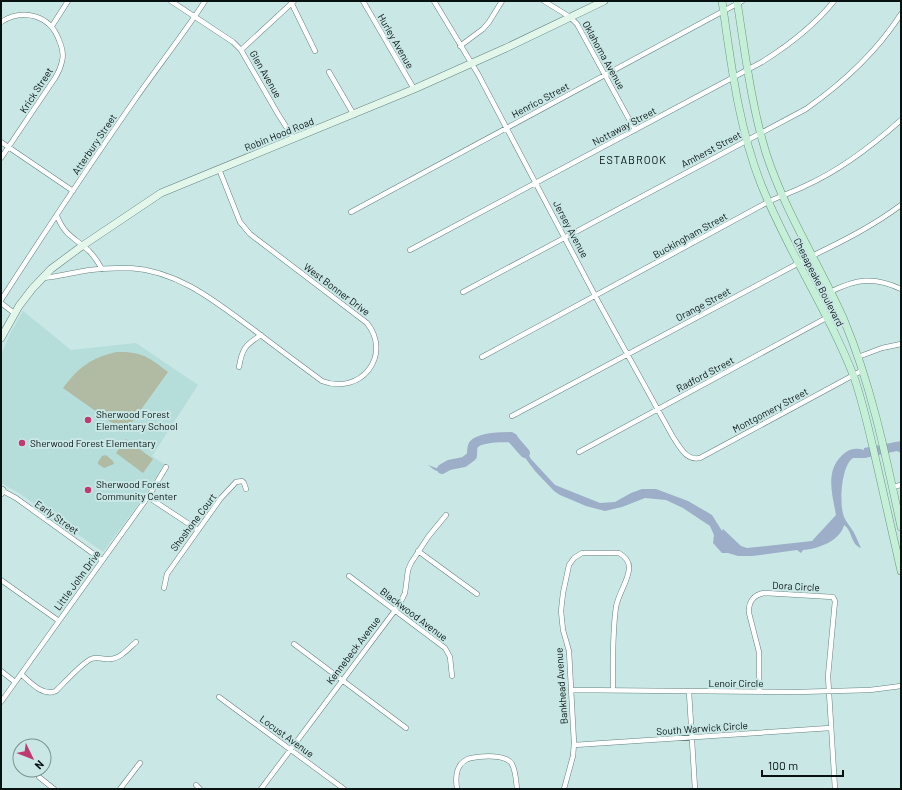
<svg xmlns="http://www.w3.org/2000/svg" width="902" height="790" viewBox="0 0 902 790" font-family="Barlow,sans-serif">
	<style>
		.built { fill: #b5dedb }
		.green { fill: #b1baa2 }
		.water { fill: #9caec8 }
		.lines { fill: none; stroke-linecap: round; stroke-linejoin: round }
		.river { stroke: #9caec8; stroke-width: 10 }
		.street-casing { stroke: #65817f; stroke-width: 5.5 }
		.secondary-casing { stroke: #65817f; stroke-width: 8 }
		.primary-casing { stroke: #699b7f; stroke-width: 8 }
		.street { stroke: #fff; stroke-width: 4.5 }
		.secondary { stroke: #e2f7ea; stroke-width: 7 }
		.primary { stroke: #c5efd6; stroke-width: 7 }
		.poi-dot { fill: #c23871; stroke: #c8e7e5; stroke-width: 1.5 }
		.labels { text-anchor: middle; stroke-width: 4; stroke-linejoin: round; paint-order: stroke }
		.street-label { font-size: 10px; fill: #071211; stroke: #c8e7e5 }
		.poi-label { font-size: 10px; fill: #071211; stroke: #c8e7e5; text-anchor: start }
		.neighbourhood-label { font-size: 11px; letter-spacing: 1px; fill: #071211; stroke: #c8e7e5 }
	</style>
	<rect width="100%" height="100%" fill="#c8e7e5"/>
	<path class="built" d="M23,311l48,39 65,-7 62,42 -46,71 12,8 -18,30 -43,58 -84,-59 -18,-10v-128l10,-23z"/>
	<path class="green" d="M116,352c25,-1 33,5 52,20l-38,53 -12,2 -55,-39c16,-21 28,-30 53,-36z
		M126,439l27,20 -10,14 -27,-20z
		M106,455l7,6 1,3 -10,4 -6,-4v-2l4,-6z"/>
	<path class="water" d="M503,433l13,1 15,25 24,26 45,18 15,-1 16,-9 11,-4h14l32,12 24,14 10,16 1,-2 18,17 6,2 65,-7 24,-26c-4,-22 -12,-47 10,-63 6,-4 12,-4 18,-2v-2l37,-7v12l-4,-2 -32,7h-12c-12,8 -14,46 -9,59 2,5 6,9 9,14 3,5 5,11 8,17 -11,-4 -8,-17 -17,-23 -4,16 -26,24 -41,25l-2,3 -4,-3 -45,6h-14l-10,-3h-6l-9,-10 1,-8 -4,-9 -27,-18 -17,-8 -21,-2 -23,9 -17,4 -19,-5 -26,-11 -6,-4 -19,-20 -9,-12 -11,-18 -10,-6 -31,10 -1,-1 -3,5 1,9c-5,6 -27,14 -34,13 -3,-1 -6,-4 -9,-6l11,4 22,-8 7,-4 1,-12 13,-7z"/>
	<g class="lines">
		<path class="river" d="M442,469l7,-4 15,-3 8,-6c0,-3 0,-8 1,-10 3,-9 30,-9 38,-9l14,16"/>
		<g class="street-casing">
			<path id="street" d="M171,1l62,41 8,8 37,64 16,25
				M363,1l51,88
				M434,1l44,73 121,229 74,134c7,10 13,24 27,21l163,-88
				M544,1l26,16 7,7 58,106
				M291,2l24,49
				M1,22c22,-14 49,-7 58,18 3,7 5,14 3,21 -1,6 -4,12 -7,17l-54,80
				M52,26l16,-25
				M460,46l23,-17 6,-7 13,-21
				M241,50l53,-49
				M329,72l25,43
				M1,142l72,49
				M351,212l391,-211
				M57,216c8,20 17,21 32,35 5,5 9,11 13,18
				M410,250l352,-188c27,-17 52,-36 72,-61
				M42,278c15,-1 28,-5 42,-7 15,-3 31,-3 46,-3 49,3 86,34 124,62 22,17 45,34 68,51 38,15 71,-25 45,-58l-117,-89 -10,-12 -21,-53
				M463,292l343,-183c37,-26 70,-56 95,-95
				M830,292c26,-13 44,-16 71,-3
				M1,300c44,-68 89,-136 135,-202 23,-33 47,-63 69,-97
				M1,303l13,10
				M482,357l286,-155c12,-6 25,-10 37,-16 36,-16 67,-40 96,-66
				M858,357l24,-9 19,-4
				M239,367c3,-18 6,-22 22,-32
				M512,416l300,-160c31,-15 61,-30 89,-51
				M579,452l260,-141
				M892,487l9,-2
				M1,490l15,8 86,62
				M148,497l50,33
				M418,551l59,43
				M349,576l96,72 5,9 2,19
				M1,580l58,41
				M164,588l3,-14 54,-76 15,-16 6,-1 2,2 2,6
				M294,644l112,84
				M1,671l14,11
				M21,674c9,8 22,23 35,17 8,-8 26,-28 35,-32 7,-3 12,1 19,0 10,0 19,-11 26,-17
				M571,690l226,2 73,-2 31,-4
				M759,691v-39l-10,-39c-1,-11 5,-19 16,-20l68,4 2,4 -7,75 7,113
				M689,692l6,97
				M219,697l125,92
				M1,702l149,-208 16,-27
				M574,745l256,-17
				M39,777l15,12
				M196,785l4,4
				M120,789l20,-26
				M261,789l138,-184 6,-12 3,-23 3,-7 17,-26 18,-22
				M457,789c-1,-7 -2,-15 2,-22 2,-4 7,-8 12,-9 11,-2 35,-4 41,6 4,8 4,17 5,25
				M564,789l9,-33 1,-13 -5,-92 -6,-21 -2,-19 2,-18 6,-28 5,-7 8,-5h37c5,3 10,7 10,14 1,11 -11,27 -13,40 -4,28 -3,56 -3,83"/>
		</g>
		<g class="secondary-casing">
			<path id="secondary" d="M1,338l18,-32 13,-17 19,-20 31,-23 79,-53 253,-104 92,-41 98,-47
				M1,493l1,-3"/>
		</g>
		<g class="primary-casing">
			<path id="primary" d="M722,1c9,61 16,125 39,183 26,66 67,126 93,193 10,29 16,58 23,88 8,35 16,71 24,106
				M737,1c8,51 14,103 29,152 19,59 53,111 78,167 28,67 42,137 57,207"/>
		</g>
		<use href="#street" class="street"/>
		<use href="#secondary" class="secondary"/>
		<use href="#primary" class="primary"/>
	</g>
	<g class="poi-dot">
		<circle cx="88" cy="420" r="4"/>
		<circle cx="22" cy="443" r="4"/>
		<circle cx="88" cy="490" r="4"/>
	</g>
	<g class="labels">
		<g class="street-label">
			<text transform="translate(396 41) rotate(60)" y="4">Hurley Avenue</text>
			<text transform="translate(604 55) rotate(61)" y="4">Oklahoma Avenue</text>
			<text transform="translate(266 74) rotate(60)" y="4">Glen Avenue</text>
			<text transform="translate(36 90) rotate(-57)" y="4">Krick Street</text>
			<text transform="translate(540 100) rotate(-28)" y="4">Henrico Street</text>
			<text transform="translate(624 126) rotate(-28)" y="4">Nottaway Street</text>
			<text transform="translate(279 134) rotate(-22)" y="4">Robin Hood Road</text>
			<text transform="translate(94 144) rotate(-56)" y="4">Atterbury Street</text>
			<text transform="translate(711 149) rotate(-28)" y="4">Amherst Street</text>
			<text transform="translate(571 229) rotate(62)" y="4">Jersey Avenue</text>
			<text transform="translate(690 235) rotate(-29)" y="4">Buckingham Street</text>
			<text transform="translate(819 282) rotate(63)" y="4">Chesapeake Boulevard</text>
			<text transform="translate(337 289) rotate(37)" y="4">West Bonner Drive</text>
			<text transform="translate(703 304) rotate(-28)" y="4">Orange Street</text>
			<text transform="translate(705 374) rotate(-28)" y="4">Radford Street</text>
			<text transform="translate(770 410) rotate(-28)" y="4">Montgomery Street</text>
			<text transform="translate(57 517) rotate(35)" y="4">Early Street</text>
			<text transform="translate(193 522) rotate(-53)" y="4">Shoshone Court</text>
			<text transform="translate(77 580) rotate(-54)" y="4">Little John Drive</text>
			<text transform="translate(796 586) rotate(3)" y="4">Dora Circle</text>
			<text transform="translate(414 614) rotate(37)" y="4">Blackwood Avenue</text>
			<text transform="translate(353 650) rotate(-53)" y="4">Kennebeck Avenue</text>
			<text x="736" y="687">Lenoir Circle</text>
			<text transform="translate(561 686) rotate(-94)" y="4">Bankhead Avenue</text>
			<text transform="translate(702 728) rotate(-4)" y="4">South Warwick Circle</text>
			<text transform="translate(287 736) rotate(36)" y="4">Locust Avenue</text>
		</g>
		<g class="poi-label">
			<text x="96" y="418">Sherwood Forest<tspan x="96" dy="12">Elementary School</tspan></text>
			<text x="30" y="447">Sherwood Forest Elementary</text>
			<text x="96" y="488">Sherwood Forest<tspan x="96" dy="12">Community Center</tspan></text>
		</g>
		<g class="neighbourhood-label">
			<text x="633" y="164">ESTABROOK</text>
		</g>
	</g>
	<rect width="902" height="790" fill="none" stroke="#071211" stroke-width="4"/>
	<g transform="translate(32 758) rotate(133)"><circle r="19" fill="#c8e7e5" stroke="#7b9290"/>
	<path d="M0-3L7 15L0 10L-7 15Z" fill="#c23871"/>
	<text y="-6" font-size="11" font-weight="bold" text-anchor="middle" fill="#071211">N</text>
	</g>
	<path d="M762 770v6h81v-6" fill="none" stroke="#071211" stroke-width="2"/>
	<text x="768" y="770" font-size="12" fill="#071211" stroke="#c8e7e5" stroke-width="3" paint-order="stroke">100 m</text>
</svg>
